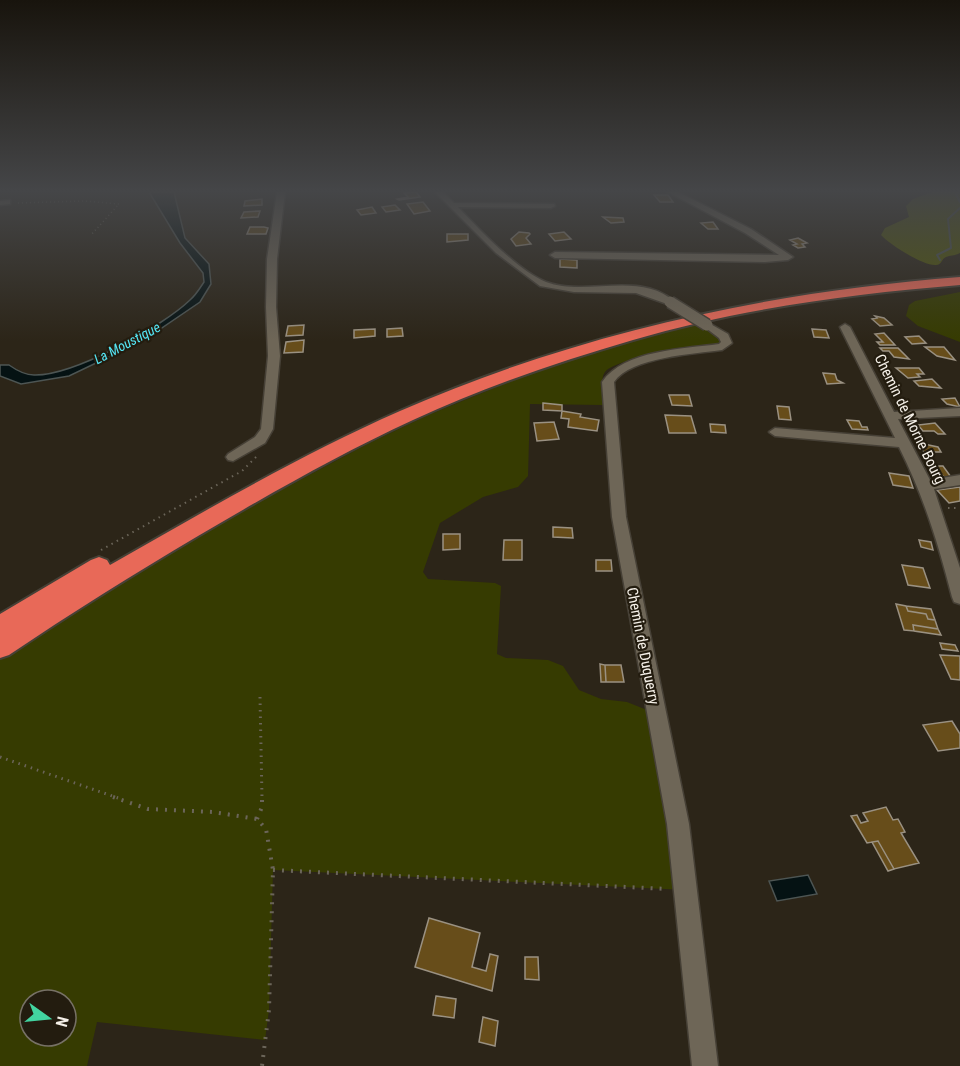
<svg xmlns="http://www.w3.org/2000/svg" width="960" height="1066" viewBox="0 0 960 1066" font-family="'Roboto Condensed',sans-serif">
	<style>
		.green { fill: #363b01; fill-rule: evenodd }
		.forest { fill: #515708 }
		.water { fill: #051213; stroke: #4d5553; stroke-width: 1.5 }
		.lines { fill: none; stroke-linecap: round; stroke-linejoin: round }
		.stream { stroke: #4d5553; stroke-width: 2 }
		.building { fill: #674d1a; stroke: #9a9182; stroke-width: 1.5 }
		.minor-casing { stroke: #464036; stroke-width: 3 }
		.highway-casing { stroke: #464036; stroke-width: 4 }
		.path-far3 { stroke: #6b6559; stroke-width: 1.5; stroke-dasharray: 1 3; stroke-linecap: butt }
		.path-far2 { stroke: #6b6559; stroke-width: 2; stroke-dasharray: 1.5 4.5; stroke-linecap: butt }
		.path-far1 { stroke: #6b6559; stroke-width: 3; stroke-dasharray: 1.5 5; stroke-linecap: butt }
		.path { stroke: #6b6559; stroke-width: 4; stroke-dasharray: 2 7; stroke-linecap: butt }
		.minor { fill: #6e6657; fill-rule: evenodd }
		.highway { fill: #e86958; fill-rule: evenodd }
		.minor-bridge-casing { stroke: #464036; stroke-width: 14; stroke-linecap: butt }
		.minor-bridge { stroke: #6e6657; stroke-width: 11 }
		.labels { text-anchor: middle; stroke-width: 4.5; stroke-linejoin: round; paint-order: stroke }
		.far-water-label { font-size: 14px; font-style: italic; fill: #55e8f7; stroke: #231c0f }
		.street-label { font-size: 15px; fill: #f5f0e8; stroke: #231c0f }
	</style>
	<rect width="100%" height="100%" fill="#2c2518"/>
	<path class="green" d="M960,292v50l-42,-16 -12,-10 3,-11 6,-4z
		M696,324l24,14 -1,6c-24,5 -100,12 -114,28 -5,6 -2,25 -2,33l-73,-1 -2,72 -10,11 -35,10 -43,26 -17,49 5,7 67,4 6,3 -4,68 9,4 42,2 15,6 16,24 22,9 26,3 30,12 29,176 -413,-20 -4,140 -4,30 -168,-18 -10,44h-87v-407l225,-139 142,-76 61,-29 140,-57zM30,1000h36v36h-36z"/>
	<path class="forest" d="M932,192h28v61c-5,3 -9,2 -14,4 -5,2 -4,8 -10,8 -13,1 -47,-21 -55,-30l4,-7 24,-11 -3,-11 7,-7z"/>
	<path class="water" d="M149,192h25l11,46 24,26 2,20 -11,18 -56,38 -75,36 -48,8 -21,-8v-11h9c7,5 16,10 25,10 39,1 128,-48 156,-75 6,-5 10,-12 14,-18l-1,-9 -23,-30z
		M808,875l9,19 -40,7 -8,-20z"/>
	<g class="lines">
		<path class="stream" d="M960,192l-4,2 4,8
			M940,260l-3,-5 14,-7 -3,-29 12,-11"/>
	</g>
	<path class="building" d="M416,192l4,5 -21,3 -2,-1 11,-2 -4,-4z
		M654,195h14l5,7h-13z
		M262,199v6l-18,1 1,-5z
		M423,202l7,9 -16,3 -7,-10z
		M395,205l5,5 -14,2 -4,-5z
		M372,207l4,6 -15,2 -4,-5z
		M260,211l-2,6 -17,1 3,-6z
		M603,217l20,1 1,4 -13,1z
		M713,222l5,7h-10l-7,-6z
		M250,227h14l4,1 -2,6h-19z
		M519,232l10,1 1,1 -4,4 5,6 -15,2 -5,-7z
		M564,232l7,7 -16,2 -6,-7z
		M447,234h21v6l-21,2z
		M798,238l9,5 -5,1 3,3 -7,1 -5,-3 4,-1 -7,-4z
		M560,259l17,1v8l-17,-1z
		M875,316l9,2 8,7 -12,1 -8,-7 5,-1z
		M304,325l-1,10 -17,1 2,-10z
		M402,328l1,8 -16,1v-8z
		M375,329v7l-21,2v-8z
		M812,329l14,1 3,8 -15,-1z
		M884,333l11,12h-15l-3,-3h6l-8,-8z
		M919,336l7,7 -14,1 -7,-7z
		M304,340l-1,12 -19,1 2,-11z
		M925,347h19l11,13 -18,-4z
		M880,348h18l11,11 -15,-2 -5,-6h-6z
		M896,368h23l5,6h-7l3,3 -12,1z
		M823,373l12,1 2,6 6,3 -16,1z
		M932,379l9,9 -22,-2 -5,-5z
		M669,395h20l3,11 -20,-1z
		M955,398l5,9 -13,-3 -5,-5z
		M543,403l19,2v6l-19,-1z
		M777,406l12,1 2,13 -12,-1z
		M562,411l19,3 -1,3 19,3 -2,11 -29,-4 1,-8 -8,-1z
		M665,415l26,1 5,17h-27z
		M847,420l12,1 3,6h5l1,3 -16,-1z
		M554,422l5,17 -22,2 -3,-18z
		M935,423l10,11h-7l-4,-3h-11l-5,-6z
		M710,424l15,1 1,8 -15,-1z
		M919,443l19,4 3,5h-17z
		M937,466h6l8,11h-7l-3,-3h-5l-4,-4 7,-1z
		M889,473l20,3 4,12 -20,-3z
		M960,487v14l-11,2 -12,-13z
		M553,527l19,1 1,10 -20,-1z
		M443,534h17v15l-17,1z
		M504,540h18v20h-19z
		M919,540l12,2 2,8 -12,-3z
		M596,560h15l1,11h-16z
		M902,565l21,3 7,20 -22,-3z
		M896,604l10,2 2,5 18,3 2,5 7,1 3,9 -25,-4 1,6 -10,-1z
		M906,606l25,3 4,11 -7,-1 -2,-5 -18,-3z
		M913,625l25,4 3,6 -27,-4z
		M940,643l15,2 3,6 -16,-2z
		M940,655l20,1v24l-9,-1z
		M600,664l5,1 1,17h-5z
		M605,665h16l3,17h-18z
		M952,721l8,13v14l-22,3 -15,-26z
		M886,807l7,13 5,-1 7,13 -4,1 18,30 -25,6 -16,-28 -11,2 -16,-27 6,-1 4,8 7,-2 -5,-8z
		M878,841l16,28 -6,2 -16,-29z
		M429,918l51,15 -8,34 14,4 4,-17 8,2 -6,35 -77,-24z
		M525,957h13l1,23 -14,-1z
		M436,996l20,3 -2,19 -21,-3z
		M483,1017l15,4 -3,25 -16,-4z"/>
	<g class="lines">
		<g class="minor-casing">
			<path id="minor" d="M277,192h8l-8,67 -1,48 4,49 -7,73 -8,14 -32,18 -5,-1 -2,-3 2,-3 27,-17 6,-8 7,-73 -2,-49 1,-48z
				M435,192h8l11,11 100,1 1,2 -4,2 -93,-1c21,22 60,64 88,75 40,15 94,-12 129,20l-5,3 -34,-12 -62,-1 -34,-6 -44,-33z
				M668,192h10l73,37 42,28 -5,3 -23,2 -210,-4 -5,-3 5,-3 224,3 -34,-22z
				M10,200v4l-10,1v-4z
				M707,322l21,12 4,9 -10,7c-28,4 -91,7 -108,32l12,135 63,307 29,242h-26l-25,-242 -55,-307 -10,-135c22,-32 81,-33 117,-38l2,-2 -2,-4 -17,-13z
				M845,324l5,3 44,85 66,-4v8l-62,3 32,61 30,-5v10l-26,4 26,79v36l-6,-2 -2,-5c-14,-54 -28,-100 -53,-150l-124,-11 -6,-4 6,-4 120,10 -55,-111z"/>
		</g>
		<g class="highway-casing">
			<path id="highway" d="M960,277v8c-111,9 -221,24 -327,55 -75,22 -149,47 -220,80 -74,34 -145,75 -215,116 -64,38 -127,77 -189,119l-9,3v-44l91,-54 8,-3 8,3 3,5c95,-54 190,-110 290,-154 178,-78 367,-119 560,-134z"/>
		</g>
		<path class="path-far3" d="M18,203l66,-2 35,3 -28,31"/>
		<path class="path-far2" d="M948,508h12
			M101,550l141,-79 15,-15"/>
		<path class="path-far1" d="M260,697l2,101
			M0,757l118,41"/>
		<path class="path" d="M113,797l35,12 65,3 44,7 9,10 7,41 -4,140 -7,56
			M257,819l5,-12v-10
			M273,870l395,19"/>
		<use href="#minor" class="minor"/>
		<use href="#highway" class="highway"/>
		<g class="minor-bridge-casing">
			<path id="minor-bridge" d="M670,302l37,23"/>
		</g>
		<use href="#minor-bridge" class="minor-bridge"/>
	</g>
	<linearGradient id="sky" x2="0" y2="1"><stop stop-color="#18140d"/><stop offset="0.56" stop-color="#454648"/><stop offset="1" stop-color="#454648" stop-opacity="0"/></linearGradient>
	<rect width="960" height="341" fill="url(#sky)"/>
	<g class="labels">
		<g class="far-water-label">
			<text transform="translate(127 343) rotate(-28)" y="5">La Moustique</text>
		</g>
		<g class="street-label">
			<text transform="translate(910 419) rotate(64)" y="5">Chemin de Morne Bourg</text>
			<text transform="translate(643 646) rotate(79)" y="5">Chemin de Duquerry</text>
		</g>
	</g>
	<g transform="translate(48 1018) rotate(105)"><circle r="28" fill="#231c0f" stroke="#777166" stroke-width="1.5"/>
	<path d="M0-4.5L10 22L0 15L-10 22Z" fill="#42d4a0"/>
	<text y="-9" font-size="16" font-weight="bold" text-anchor="middle" fill="#f5f0e8">N</text>
	</g>
</svg>
